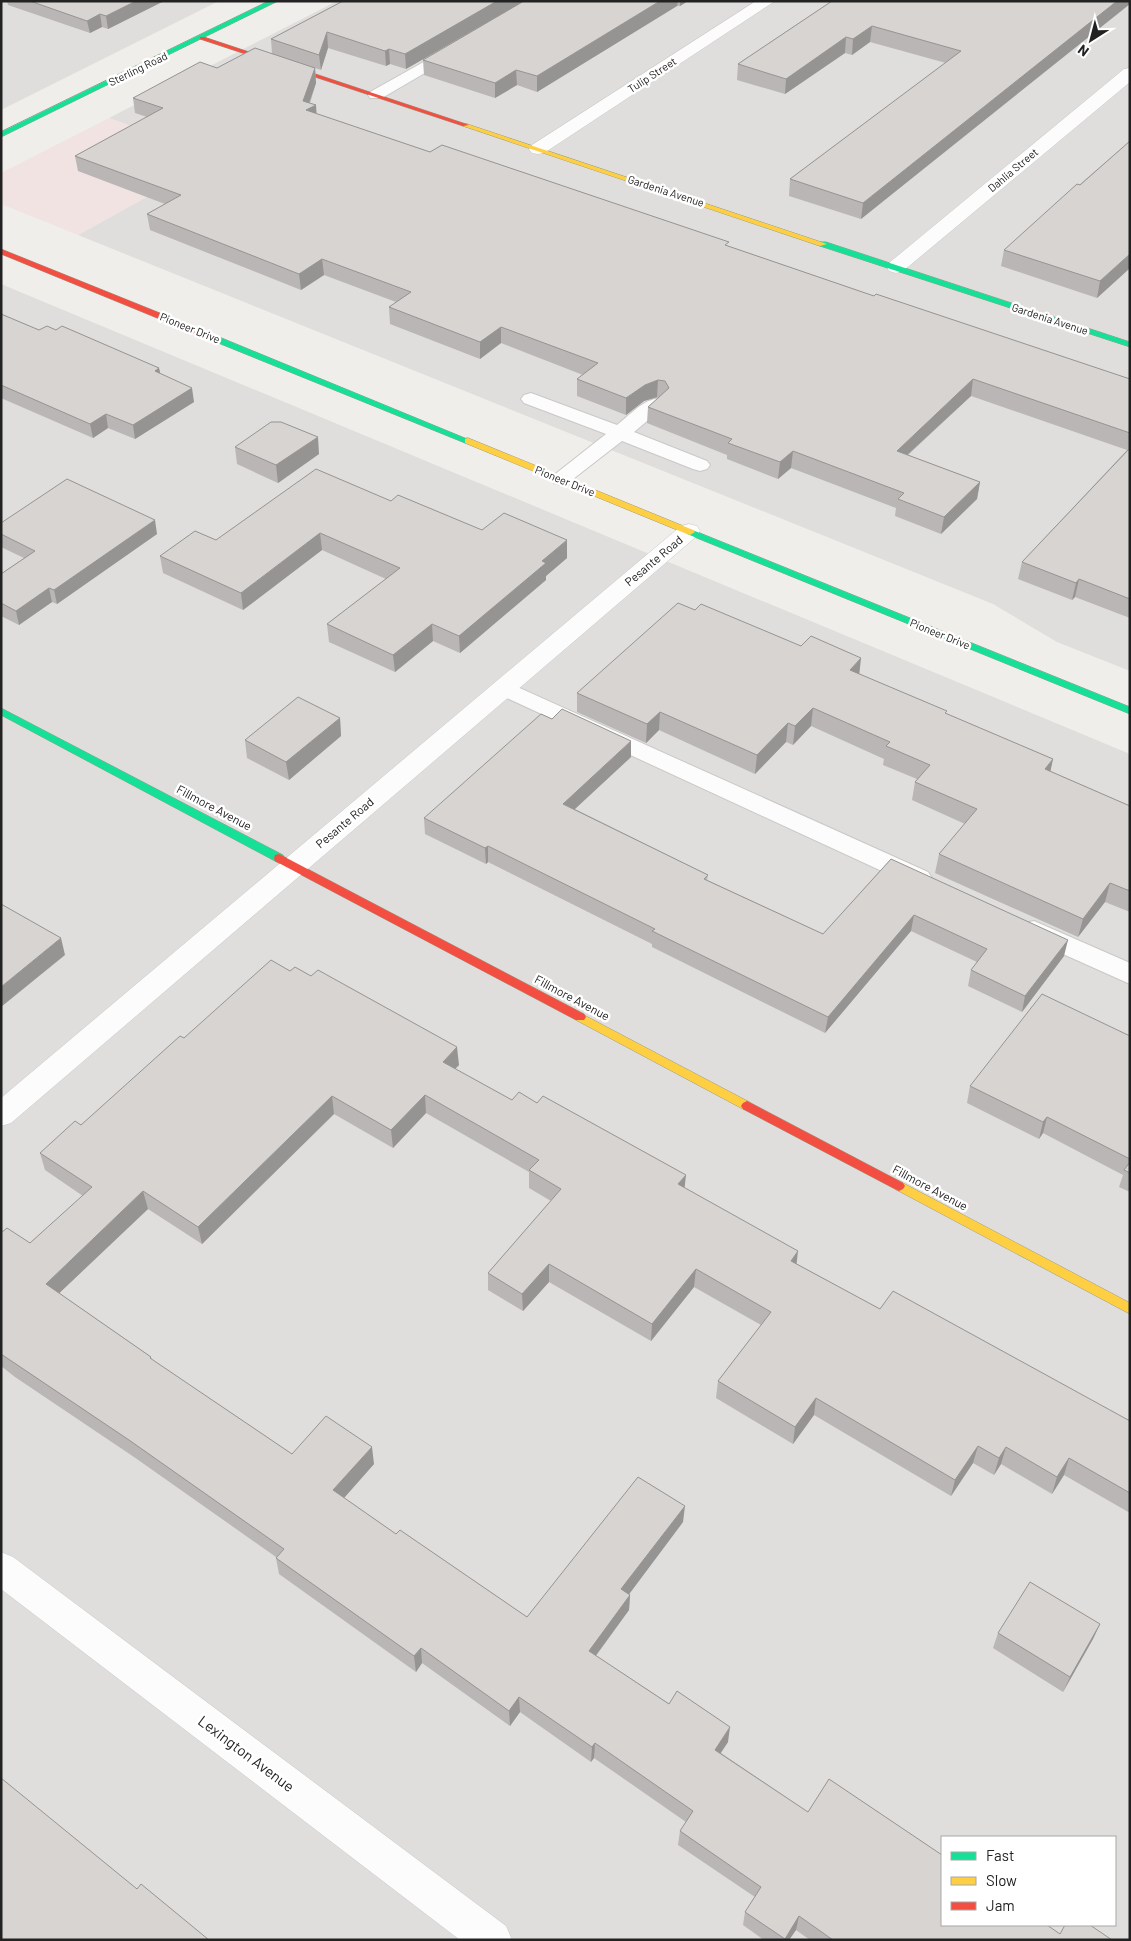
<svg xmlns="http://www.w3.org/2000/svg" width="1131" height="1941" viewBox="0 0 1131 1941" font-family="Barlow,sans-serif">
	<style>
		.residential { fill: #dfdedc; fill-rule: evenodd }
		.commercial { fill: #f1e3e1 }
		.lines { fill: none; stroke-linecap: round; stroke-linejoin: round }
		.lane-casing { stroke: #c9c8c7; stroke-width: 2 }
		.street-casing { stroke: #c9c8c7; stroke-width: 1 }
		.fast-casing { stroke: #999a82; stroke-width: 1 }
		.slow-casing { stroke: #999a82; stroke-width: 1 }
		.jam-casing { stroke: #999a82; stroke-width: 1 }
		.lane { fill: #fdfcfc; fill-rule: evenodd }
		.street { fill: #fdfcfc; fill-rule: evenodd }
		.fast { fill: #16e098; fill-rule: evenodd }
		.slow { fill: #ffcf43; fill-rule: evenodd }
		.jam { fill: #f24e42; fill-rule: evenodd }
		.wall { fill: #b9b6b5 }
		.shaded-wall { fill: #969493 }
		.building { fill: #d7d4d2; stroke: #969493 }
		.labels { text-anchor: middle; stroke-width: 5; stroke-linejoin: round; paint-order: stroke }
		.far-street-label { font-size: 11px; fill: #222; stroke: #fff }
		.street-label { font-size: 12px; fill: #222; stroke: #fff }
		.near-street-label { font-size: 15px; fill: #222; stroke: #fff }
	</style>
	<rect width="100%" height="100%" fill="#f0eeeb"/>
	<path class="residential" d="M1,1h218l-218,109z
		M337,1h793v670l-73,-29 -64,-38 -915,-369 139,-77 -108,-40z
		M1,284l1129,470v1186h-1129zM942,1837h173v88h-173z"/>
	<path class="commercial" d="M109,118l108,40 -139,77 -77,-31v-31z"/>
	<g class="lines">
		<g class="lane-casing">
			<path id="lane" d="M454,45l5,2 3,3 -3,3 -77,45h-12l-2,-3 2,-3z
				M531,393l86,32c13,-10 30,-30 47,-26l3,4 -3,4 -30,25 73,29 3,4 -3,4 -7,2 -7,-2 -71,-28 -54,42 -7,2 -7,-2 -3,-4 3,-4 52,-41 -82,-31 -3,-4 3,-4z
				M504,681l424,191 4,6 -4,6 -9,3 -9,-3 -414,-191 -3,-5 3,-5z
				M1034,921l96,42v21l-105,-47 -4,-7 4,-7z"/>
		</g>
		<g class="street-casing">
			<path id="street" d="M756,1h19l-231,152 -6,1 -6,-1 -3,-4 3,-4z
				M1130,68v14l-227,189 -7,2 -7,-2 -2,-4 2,-4 235,-194z
				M689,524l8,2 3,5 -3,5 -686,587 -10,3v-28l680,-572z
				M1,1552l12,5 493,369 6,14h-52l-459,-351z"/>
		</g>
		<g class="fast-casing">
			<path id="fast" d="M269,1h9l-277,136v-5z
				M820,242h6l304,100v5l-310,-101z
				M201,332h6l265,109 -1,2h-6l-264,-107z
				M690,529l440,178v7l-443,-180 -2,-2z
				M1,708l282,147 1,3 -5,4 -4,-1 -274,-146z"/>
		</g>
		<g class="slow-casing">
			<path id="slow" d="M463,124h4l360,120 -7,2 -357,-120z
				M468,438l225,92 2,2 -5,3 -3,-1 -222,-91v-4z
				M580,1013l171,90 2,3 -2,3h-8l-167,-89 -2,-3 2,-3z
				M899,1181l231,122v11l-235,-125 -2,-3 2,-3z"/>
		</g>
		<g class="jam-casing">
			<path id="jam" d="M200,37h4l265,88 -6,1 -263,-87z
				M1,249l206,83 1,2 -7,2 -200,-82z
				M279,854l305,160 2,3 -2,3h-8l-301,-159 -1,-3 1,-3z
				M747,1101l156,82 2,3 -2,3 -4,2 -4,-2 -152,-80 -2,-3 2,-3z"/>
		</g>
		<use href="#lane" class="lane"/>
		<use href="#street" class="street"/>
		<use href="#fast" class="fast"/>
		<use href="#slow" class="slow"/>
		<use href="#jam" class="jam"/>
	</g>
	<path class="wall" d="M7,1h157l-56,28 -6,-2 -12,6 -82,-28z
		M343,1h345l-8,5h-3l-140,86 -20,-7 -22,13 -71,-23 -1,-15 81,-47 -98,56 -16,-5 -4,2 -58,-18 -7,22 -6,-2 1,15 -6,20 6,2v9l114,38 298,94 146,50 256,83v239l-55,-21 -3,3 -54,-21 4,-17 105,-112 -156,-54 -63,59 72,27 -3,17 -36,35 -46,-18 1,-8 -105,-40 -13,11 -51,-20v-4l-80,-32 1,-16 11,-10 -15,4 -18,14 -49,-19v-17l6,-4 -82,-32 -21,16 -90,-35 -1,-17 7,-5 -72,-27 -23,15 -151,-60 -3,-16 18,-10 -87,-33 -3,-15 72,-39 -12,-4 -2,-15 84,-30 55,-14 -1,-15z
		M832,1h298l-269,218 -72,-23 1,-17 156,-116 -76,-21 -18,13 -7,-2 -60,41 -48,-14 1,-16z
		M1130,141v127l-33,30 -96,-32 3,-16z
		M1,314l38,16h17l103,38 1,5 34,29 -59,37 -27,-11 -15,10 -92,-40z
		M235,447l84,7 -41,29 -41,-19z
		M391,501l176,57 -21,18v4l-86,73 -27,-12 -38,31 -66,-30 -2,-18 59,-45 -64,-29 -79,60 -80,-37 -3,-17 56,-16z
		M1,523l156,11 -100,70 -5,-2 -33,23 -18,-9v-42l23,-16 -23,-11z
		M695,610l164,64 87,40 107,45 -3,12 80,35v106l-25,-10 -27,35 -143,-64 4,-19 26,-30 -53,-24 3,-18 2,-3 -34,-14 1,-6 -73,-33 -18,19 -7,-3 -31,32 -96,-44 -13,13 -69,-31v-19z
		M340,718l1,18 -52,44 -42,-22 -2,-18z
		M631,757l-56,52 133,66 -1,5 116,54 68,-75 173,97 -42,56 -54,-26 3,-16 6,-8 -66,-31 -86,102 -173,-86v-3l-164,-82 -2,2 -61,-30 -1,-16z
		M1130,1036v156l-11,-5 4,-12 -80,-42 -4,6 -72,-36 3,-17z
		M184,1038l275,27 -4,4 57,31 173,88 112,76 83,45 250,112v92l-66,-38 -12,19 -51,-30 -7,11 -21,-12 -22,33 -137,-81 -21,29 -77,-46 2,-17 43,-56 -67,-38 -43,54 -102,-59 -26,29 -35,-21v-17l63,-72 -22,-13v-16l-103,-59 -33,35 -59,-34 -132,130 -54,-35 -89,84 92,64 1,3 140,94 82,10 -30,34 52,36 131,83 156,-95 -54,72 1,1 -1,15 -33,46 132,86 -7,11 87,59 252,122 52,6h-302l-14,-10 -7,10h-25l-21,-15 2,-13 10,-15 -77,-52 2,-14 6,-9 -92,-64 -3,4 -71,-50 -10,14 -88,-63 -6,9 -137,-98 -3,-16v-1l-142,-100 -119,-80 -14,-11v-133l29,10 53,-47 -38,-26 -5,-17 41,-28z
		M1100,1624l-7,15 -30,53 -70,-44 5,-15z"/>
	<path class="shaded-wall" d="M136,1h28l-56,28 -2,-13z
		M497,1h27l-118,68 -1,-15z
		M660,1h18l-1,5 -140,86v-16z
		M680,1h8l-8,5z
		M1117,1h13v3l-269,215 2,-16z
		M100,14l2,13 -12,6 -3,-12z
		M872,26l-2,16 -18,13 1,-16z
		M327,32l1,16 -7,22 -2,-15z
		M846,37l-1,16 -60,41 1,-15z
		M389,49l1,15 -4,2 -1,-15z
		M315,68l1,15 -9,26 9,-4 1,15 -11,-8 -3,-11z
		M516,70l1,15 -22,13v-15z
		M1130,254v14l-33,30 3,-17z
		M322,259l2,16 -23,15 -2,-16z
		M501,327v16l-21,16v-17z
		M159,368l3,14 -7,-11z
		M973,379l-2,17 -77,71 3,-16z
		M658,380l-1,17 -13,4 -18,14v-17l19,-13z
		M192,388l2,14 -59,37 -2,-14z
		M106,414l2,14 -15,10 -3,-14z
		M318,437l1,17 -41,29 -2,-18z
		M793,451l-2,17 -13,11 2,-17z
		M980,482l-3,17 -36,35 3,-17z
		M155,520l2,14 -100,70 -3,-14z
		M320,533l2,17 -79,60 -2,-17z
		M567,540v18l-21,18v4l-86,73 -1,-17 83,-75z
		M1079,579l-4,18 -3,3 4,-17z
		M49,588l3,14 -33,23 -3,-14z
		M432,624l1,17 -38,31 -2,-17z
		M861,658l-2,19 -9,-7z
		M813,708l-2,18 -18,19 2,-19z
		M660,712l-1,18 -13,13 1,-19z
		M340,718l1,18 -52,44 -3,-18z
		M788,723l-2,19 -31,32 2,-19z
		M631,741v16l-68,63v-16z
		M1053,759l-4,19 -4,-9z
		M488,846v16l-2,2 -1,-16z
		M1110,883l-5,19 -27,35 5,-18z
		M914,915l-3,16 -86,102 3,-16z
		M61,938l4,17 -64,52v-20z
		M1068,940l-4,16 -42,56 3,-16z
		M457,1047l2,18 -15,15 -1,-18z
		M425,1095l1,18 -33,35 -2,-18z
		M332,1096l2,18 -132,130 -4,-17z
		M1047,1117l-4,16 -4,6 4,-17z
		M686,1175l-2,18 -6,-9z
		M143,1191l5,18 -97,92 -5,-17z
		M798,1251l-2,18 -5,-8z
		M549,1264v18l-26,29 -1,-17z
		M696,1269l-2,18 -43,54 1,-17z
		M816,1398l-2,17 -21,29 2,-17z
		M978,1446l-5,17 -22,33 4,-16z
		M372,1447l2,17 -38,43 -3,-17z
		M1006,1447l-5,17 -7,11 5,-17z
		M1069,1458l-5,17 -12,19 5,-17z
		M685,1506l-2,16 -62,83v-16z
		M630,1595l-1,15 -41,56 1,-15z
		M1100,1624l-7,15 -30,53 7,-15z
		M421,1648l1,15 -6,9 -2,-16z
		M519,1697l1,15 -10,14 -1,-15z
		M730,1727l-2,15 -15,22 2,-14z
		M595,1743l-1,15 -3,4 1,-15z
		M799,1916l-3,14 -7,10h-5z"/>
	<path class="building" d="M30,1h106l-30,15 -6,-2 -13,7z
		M343,1h154l-92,53 -16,-5 -4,2 -58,-19 -8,23 -48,-16z
		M524,1h136l-123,75 -21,-6 -21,13 -72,-23z
		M832,1h285l-254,202 -73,-24 171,-128 -89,-25 -19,13 -7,-2 -60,42 -48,-15z
		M255,48l60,20 -12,33 13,4 -10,5 124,42 12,-7 287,97 -4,3 149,51 2,-2 254,85v54l-157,-54 -76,72 83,31 -36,35 -46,-18 6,-6 -111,-42 -13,11 -52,-19 4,-4 -84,-32 21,-19 -4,-7 -7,-1 -13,5 -19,13 -49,-19 21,-16 -97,-36 -21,15 -91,-35 22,-15 -89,-33 -23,15 -152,-60 34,-19 -106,-39 88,-48 -30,-10 67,-36 17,6z
		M1130,141v113l-30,27 -96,-31 73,-66 3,1z
		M1,314l38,16 8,-4 9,4 6,-4 97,42 -4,3 37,17 -59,37 -27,-11 -16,10 -89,-39z
		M271,422h10l37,15 -42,28 -41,-18z
		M1130,448v151l-51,-20 -3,4 -54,-21z
		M316,469l75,32 7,-6 84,35 22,-17 63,27 -25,21 4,2 -87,73 -27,-12 -39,31 -66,-31 73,-56 -80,-35 -79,60 -81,-37 35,-25 21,9z
		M67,479l88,41 -101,70 -5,-2 -33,23 -15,-8v-29l34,-23 -34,-17v-11z
		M678,603l17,7 6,-6 100,42 10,-10 50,22 -11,12 97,41 -2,2 108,46 -8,10 85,37v85l-20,-8 -27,36 -144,-65 38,-45 -62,-27 15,-17 -44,-19 4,-4 -77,-34 -18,18 -7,-3 -31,32 -97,-43 -13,12 -70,-31z
		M298,697l42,21 -54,44 -41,-22z
		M562,709l69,32 -68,63 145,71 -4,4 119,55 68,-75 177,81 -43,56 -54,-26 16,-21 -73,-34 -86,102 -176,-86 3,-2 -167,-83 -3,2 -61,-30 117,-104 11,5z
		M1,904l60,34 -60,49z
		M271,960l19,11 5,-4 16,9 7,-6 139,77 -14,15 69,38 7,-8 18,11 6,-7 143,79 -8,9 120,67 -7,10 89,48 13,-18 237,130v72l-61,-35 -12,19 -51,-30 -7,11 -21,-12 -23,34 -139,-82 -21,29 -77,-46 53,-69 -75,-43 -44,55 -103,-60 -27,30 -34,-21 73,-84 -32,-19 10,-10 -114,-65 -34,35 -59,-34 -134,131 -55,-36 -97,93 105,73 -1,1 142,96 34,-38 46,31 -39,43 63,44 4,-4 127,87 111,-140 47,29 -64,83 9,6 -41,56 80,53 8,-13 53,36 -15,23 93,62 21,-33 113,76v70h105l13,9 5,-9h25l22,15h-279l-34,-24 -14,23 -40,-27 16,-25 -81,-56 13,-20 -98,-68 -3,4 -73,-50 -10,14 -88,-63 -7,8 -138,-98 8,-9 -155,-109 -128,-86v-121l6,-5 23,15 62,-56 -52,-34 35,-32 6,4 99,-89 4,2z
		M1042,994l88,42v123l-83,-42 -4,5 -73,-36z
		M1130,1162v11l-6,-3z
		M1030,1582l70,42 -30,53 -72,-44z
		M1,1778l136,111 4,-5 68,56h-208z"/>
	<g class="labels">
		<g class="far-street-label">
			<text transform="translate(138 69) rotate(-26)" y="4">Sterling Road</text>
			<text transform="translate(652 75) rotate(-33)" y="4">Tulip Street</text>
			<text transform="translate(1013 170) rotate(-40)" y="4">Dahlia Street</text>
			<text transform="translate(666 191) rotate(18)" y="4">Gardenia Avenue</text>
			<text transform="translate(1050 319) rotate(18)" y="4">Gardenia Avenue</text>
			<text transform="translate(190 328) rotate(22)" y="4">Pioneer Drive</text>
			<text transform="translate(565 481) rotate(22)" y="4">Pioneer Drive</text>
			<text transform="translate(940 634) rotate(22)" y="4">Pioneer Drive</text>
		</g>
		<g class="street-label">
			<text transform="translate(654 561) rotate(-40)" y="4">Pesante Road</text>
			<text transform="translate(214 808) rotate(28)" y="4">Fillmore Avenue</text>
			<text transform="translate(345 823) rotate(-40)" y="4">Pesante Road</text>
			<text transform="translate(572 998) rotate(28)" y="4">Fillmore Avenue</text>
			<text transform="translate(930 1188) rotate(28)" y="4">Fillmore Avenue</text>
		</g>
		<g class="near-street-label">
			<text transform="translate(246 1754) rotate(37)" y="5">Lexington Avenue</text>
		</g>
	</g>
	<rect width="1131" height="1941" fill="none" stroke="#222222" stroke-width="5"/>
	<rect x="941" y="1836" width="175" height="90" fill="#ffffff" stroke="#a7a7a7"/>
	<rect x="951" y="1852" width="25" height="8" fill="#16e098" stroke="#a7a7a7"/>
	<text x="986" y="1861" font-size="15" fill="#222222">Fast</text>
	<rect x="951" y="1877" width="25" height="8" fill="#ffcf43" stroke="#a7a7a7"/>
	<text x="986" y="1886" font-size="15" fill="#222222">Slow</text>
	<rect x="951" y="1902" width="25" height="8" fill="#f24e42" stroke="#a7a7a7"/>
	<text x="986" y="1911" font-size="15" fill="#222222">Jam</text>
	<g transform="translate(1091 40) rotate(216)" stroke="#ffffff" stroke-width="4" paint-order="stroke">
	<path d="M0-4L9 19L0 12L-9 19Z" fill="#222222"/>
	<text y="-8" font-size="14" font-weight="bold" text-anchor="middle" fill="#222222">N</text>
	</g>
</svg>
